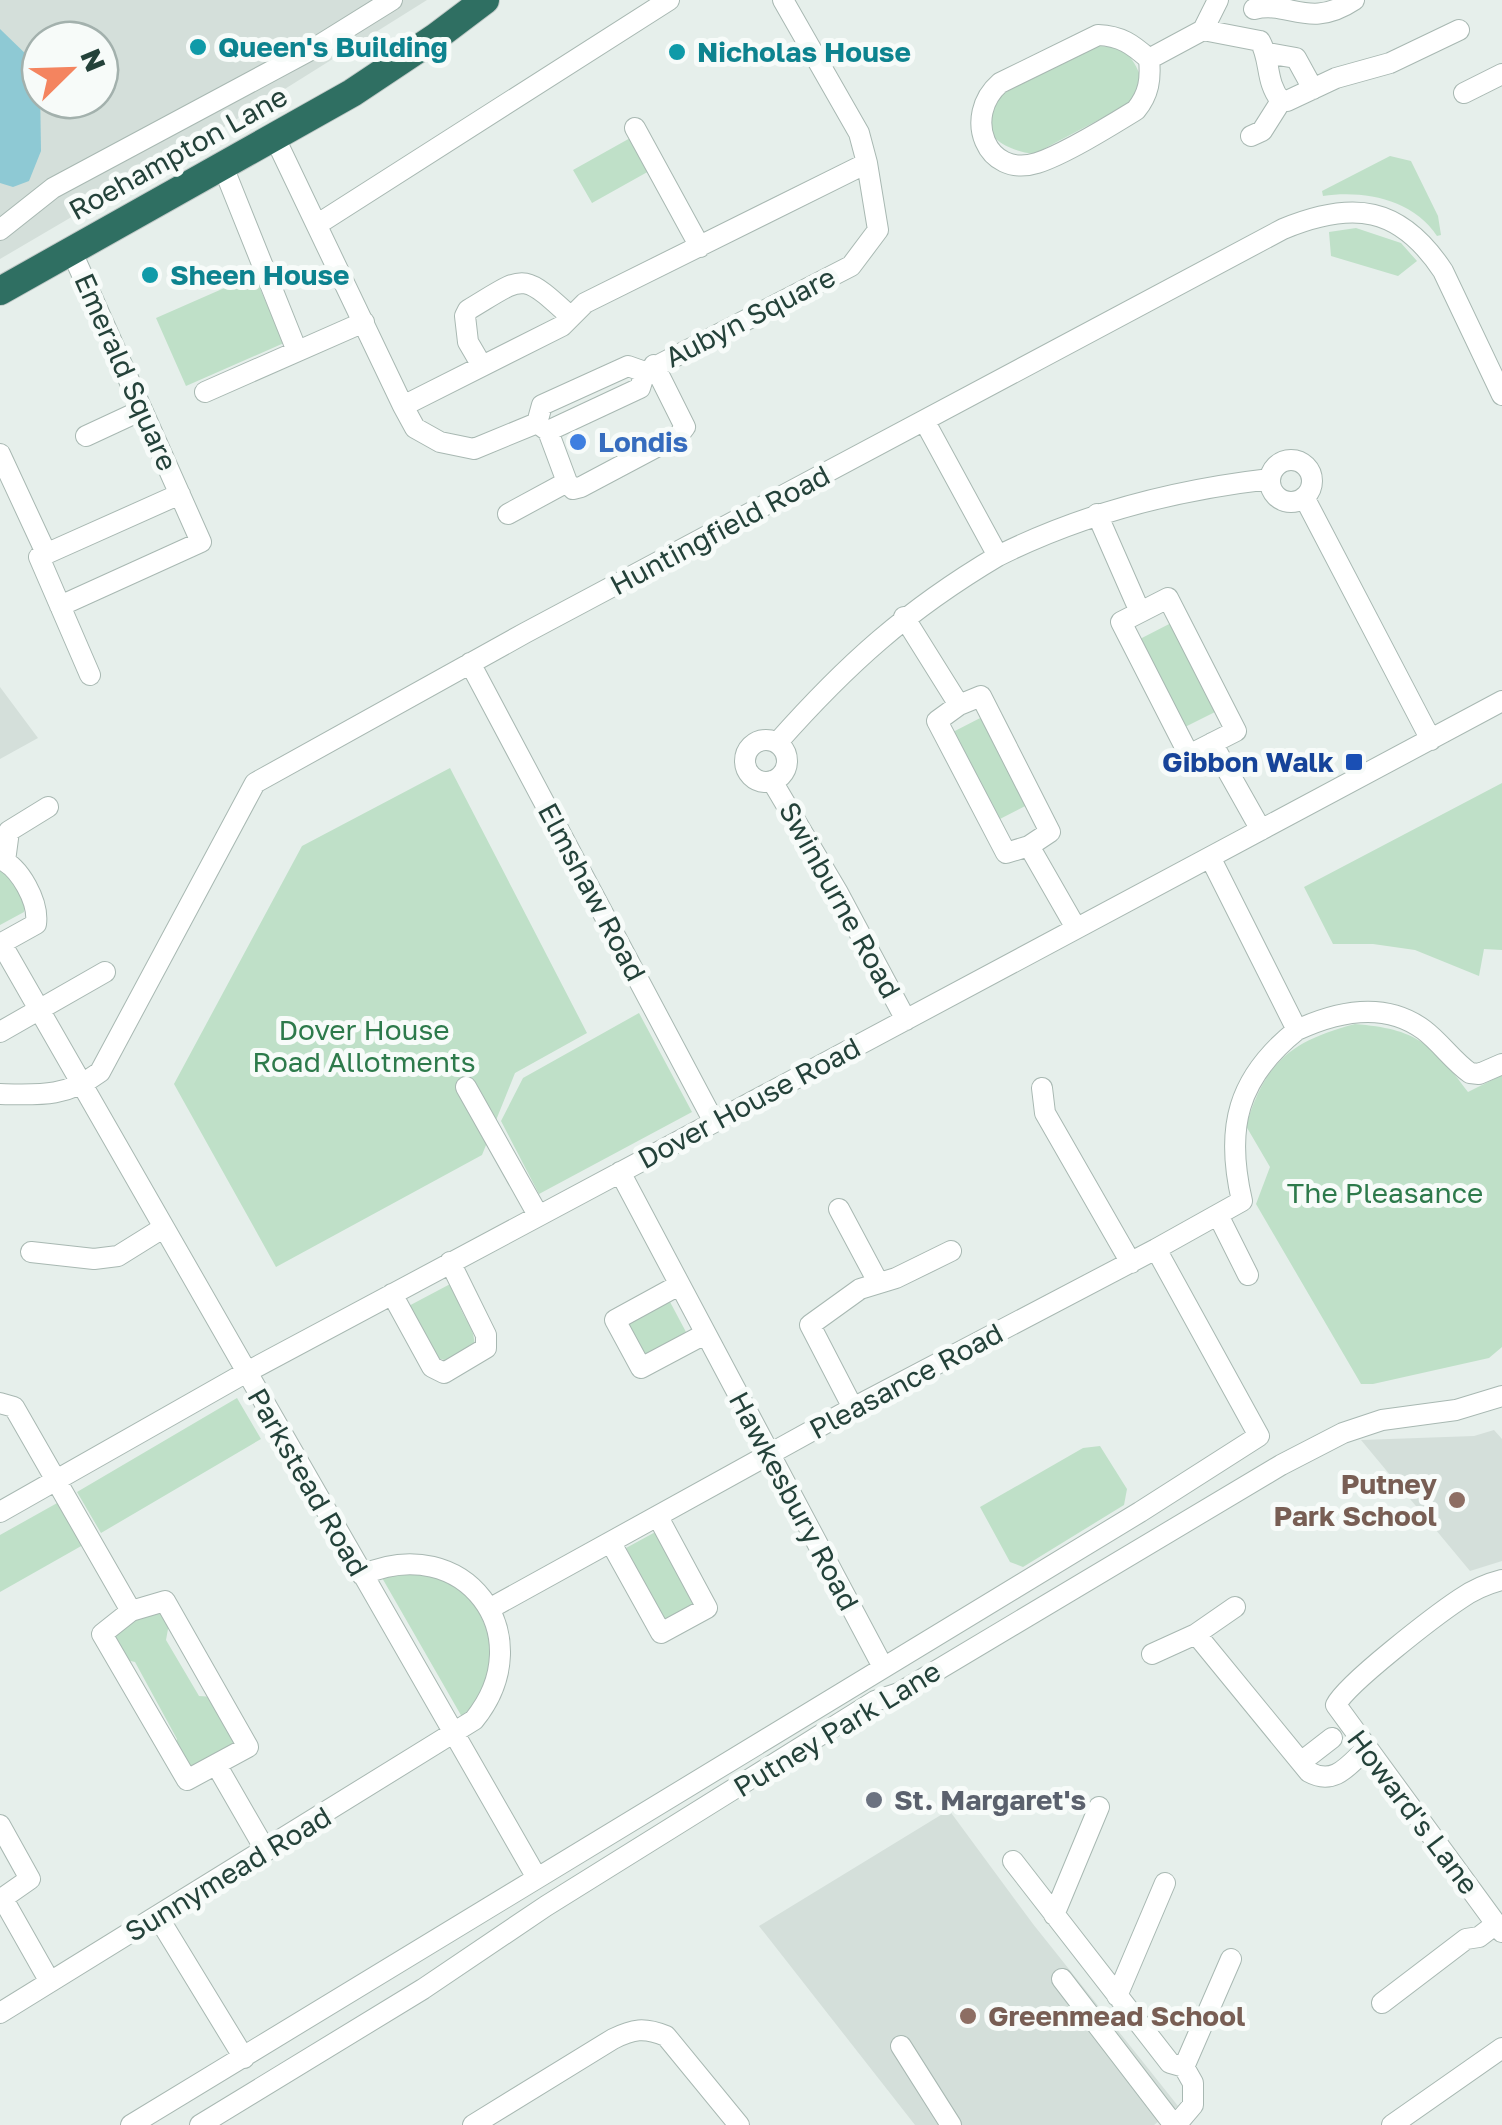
<svg xmlns="http://www.w3.org/2000/svg" width="1502" height="2125" viewBox="0 0 1502 2125" font-family="'Golos Text',sans-serif">
	<style>
		.built { fill: #d4dfda; fill-rule: evenodd }
		.green { fill: #bfe0c8 }
		.water { fill: #8ec9d4 }
		.lines { fill: none; stroke-linecap: round; stroke-linejoin: round }
		.minor-casing { stroke: #a8b8b2; stroke-width: 22 }
		.highway-casing { stroke: #c2cac8; stroke-width: 30 }
		.minor { stroke: #fff; stroke-width: 20 }
		.highway { stroke: #2f6f62; stroke-width: 28 }
		.culture-dot { fill: #0f9aa8; stroke: #f7fbf9; stroke-width: 4 }
		.shop-dot { fill: #3f7fe0; stroke: #f7fbf9; stroke-width: 4 }
		.transit-dot { fill: #1a4fb4; stroke: #f7fbf9; stroke-width: 4 }
		.education-dot { fill: #8d6e63; stroke: #f7fbf9; stroke-width: 4 }
		.worship-dot { fill: #6b7280; stroke: #f7fbf9; stroke-width: 4 }
		.labels { text-anchor: middle; stroke-width: 10; stroke-linejoin: round; paint-order: stroke }
		.culture-label { font-size: 28px; font-weight: bold; fill: #0d838f; stroke: #f7fbf9; text-anchor: start }
		.street-label { font-size: 28px; fill: #24423a; stroke: #f7fbf9 }
		.shop-label { font-size: 28px; font-weight: bold; fill: #366cbe; stroke: #f7fbf9; text-anchor: start }
		.transit-label { font-size: 28px; font-weight: bold; fill: #164399; stroke: #f7fbf9; text-anchor: end }
		.park-label { font-size: 28px; fill: #2d7a4b; stroke: #f7fbf9 }
		.education-label { font-size: 28px; font-weight: bold; fill: #785e54; stroke: #f7fbf9; text-anchor: end }
		.worship-label { font-size: 28px; font-weight: bold; fill: #5b616d; stroke: #f7fbf9; text-anchor: start }
	</style>
	<rect width="100%" height="100%" fill="#e6efeb"/>
	<path class="built" d="M0,0h427l-214,134 -213,125zM40,40h60v60h-60z
		M0,687l38,51 -38,21z
		M1494,1430l8,9v122l-32,10 -109,-131 113,-4z
		M949,1810l84,114 145,182 -24,19h-239l-156,-199z"/>
	<path class="green" d="M1093,46c26,0 37,4 47,29l-6,23 -9,8 -91,48c-38,-5 -64,-28 -30,-61z
		M632,137l19,33 -59,33 -19,-33z
		M1390,156l21,5 27,55 3,19 -4,1c-24,-37 -74,-46 -114,-40l-1,-5z
		M1356,228l45,15 16,18 -19,15 -67,-20 -2,-24z
		M254,275l30,68 -98,43 -30,-68z
		M1173,622l46,88 -36,18 -45,-88z
		M986,715l45,88 -35,18 -45,-88z
		M450,768l137,265 -72,40 -33,82 -206,112 -102,-183 128,-238z
		M1502,783v167l-18,-1 -5,27 -64,-26 -42,-6h-40l-29,-57z
		M0,867c12,6 26,32 24,45l-24,13z
		M639,1013l53,99 -153,82 -38,-73 22,-43z
		M1355,1024c61,5 77,19 113,68l34,-17v272l-13,11 -116,26h-12l-105,-180 14,-37 -24,-41c19,-64 45,-85 109,-102z
		M454,1282c2,5 2,11 4,17 3,19 19,28 16,49l-23,14 -17,-5 -31,-48z
		M669,1300l17,32 -42,24 -16,-31z
		M237,1398l24,41 -160,94 -24,-41z
		M1100,1446l27,43 -3,16 -101,62 -13,-5 -30,-55 103,-59z
		M59,1502l24,43 -83,47v-57z
		M659,1530l39,71 -34,19 -38,-72z
		M409,1570c10,2 21,3 31,7 43,17 63,75 43,115 -5,9 -15,17 -21,25l-81,-141z
		M153,1610l17,8 -4,22 33,56 15,1 20,46 -10,12 -36,15 -15,-19 4,-12 -42,-77 -13,-3c-19,-33 4,-36 31,-49z"/>
	<path class="water" d="M0,29l33,32 7,26 1,64 -12,30 -16,6 -13,-4z"/>
	<g class="lines">
		<g class="minor-casing">
			<path id="minor" d="M783,0l76,133 8,30
				M1254,9c35,-9 55,21 100,-9
				M1203,30l15,-30
				M1098,35c23,1 34,9 51,24 2,20 0,35 -13,51 -26,16 -71,44 -99,53 -51,16 -75,-47 -37,-80z
				M1260,41c11,19 5,41 21,60h6l49,-23 54,-15 69,-33
				M1267,53l29,5 17,31
				M1149,59l54,-29 57,11
				M1464,93l38,-19
				M635,128l65,119
				M274,136l129,270
				M1251,136l11,-5 19,-30
				M867,163l11,67 -27,36 -206,106 -17,-6 -86,39 -5,18 -63,26 -34,-7 -25,-14 -12,-22 159,-80 23,-23z
				M222,164l75,187
				M318,224l351,-224
				M0,230l53,-42 265,-142 74,-46
				M482,366l-14,-24 -3,-26 3,-6c57,-34 52,-40 103,7
				M205,392l159,-70
				M537,423l11,8 19,51 6,7 8,-2 98,-52 6,-8 -31,-62
				M548,431l92,-43 5,-16
				M86,436l56,-26
				M0,454l46,99
				M1270 481a21 21 0 1 1 42 0a21 21 0 1 1-42 0Z
				M1304,497l127,243
				M508,514l59,-32
				M1097,514l43,98
				M998,556c86,-43 176,-66 272,-77
				M1168,598l68,133 -47,24 -68,-133z
				M60,606l141,-64 -130,-292
				M904,617l55,88
				M470,663l244,459
				M90,675l-51,-118 141,-63
				M981,696l69,136 -21,14 -23,7 -69,-132 22,-16z
				M745 761a21 21 0 1 1 42 0a21 21 0 1 1-42 0Z
				M777,743c70,-79 130,-133 221,-187l-73,-134
				M1212,743l49,87
				M772,781l65,110 69,129
				M1029,846l47,82
				M0,859c20,8 39,43 36,65l-36,20
				M5,861l4,-30 39,-24
				M1,943l536,935
				M1297,1030c41,-19 88,-29 127,0 17,13 29,31 46,43l9,1 23,-10
				M0,1032l105,-60
				M466,1087l72,128
				M1042,1088l3,25 86,150
				M0,1094c40,1 67,3 100,-22l155,-289 270,-150 758,-404c70,-29 117,-23 160,42l59,124
				M620,1172l263,495
				M839,1209l39,73
				M1218,1215l30,60
				M31,1252l63,7 24,-3 45,-28
				M679,1285l-64,35 26,48 64,-34
				M392,1294l40,73 12,6 42,-25v-13l-36,-73
				M0,1403l14,4 117,204
				M853,1408l-43,-83 50,-36 36,-11 55,-27
				M0,1512l245,-139 1257,-672
				M611,1543l50,90 46,-25 -49,-91
				M1502,1580c-16,4 -29,10 -42,19 -24,16 -114,85 -124,106l166,227
				M165,1601l83,146 -61,33 -85,-146 29,-23z
				M1235,1607l-39,27 113,138c25,14 39,-6 57,-23
				M489,1609l364,-201 303,-159
				M1152,1654l44,-20
				M1301,1762l31,-24
				M217,1766l49,85
				M0,1825l30,54 -30,21
				M1013,1861l157,202 14,4 9,16v22l-17,20
				M3,1899l47,83
				M1054,1915l45,-108
				M158,1917l86,141
				M1062,1979l112,146
				M1117,1996l48,-113
				M1382,2003l84,-64 13,-2 17,-13
				M0,2013l474,-293c69,-85 -10,-190 -112,-145
				M901,2046l50,79
				M1184,2067l47,-108
				M131,2125l1009,-613 119,-76 -103,-187 86,-48c-17,-73 -5,-123 55,-171l-87,-173
				M200,2125l223,-136 123,-83 329,-205 24,-8 382,-228 62,-32 39,-13 74,-10 46,-14
				M473,2125l140,-86c20,-10 31,-12 53,-3l73,89
				M1392,2125l110,-77"/>
		</g>
		<g class="highway-casing">
			<path id="highway" d="M0,291l352,-198 84,-56 49,-37"/>
		</g>
		<use href="#minor" class="minor"/>
		<use href="#highway" class="highway"/>
	</g>
	<g class="culture-dot">
		<circle cx="198" cy="47" r="10"/>
		<circle cx="677" cy="52" r="10"/>
		<circle cx="150" cy="275" r="10"/>
	</g>
	<circle class="shop-dot" cx="578" cy="442" r="10"/>
	<rect class="transit-dot" x="1344" y="752" width="20" height="20" rx="5"/>
	<g class="education-dot">
		<circle cx="1457" cy="1500" r="10"/>
		<circle cx="968" cy="2016" r="10"/>
	</g>
	<circle class="worship-dot" cx="874" cy="1800" r="10"/>
	<g class="labels">
		<g class="culture-label">
			<text x="218" y="57">Queen's Building</text>
			<text x="697" y="62">Nicholas House</text>
			<text x="170" y="285">Sheen House</text>
		</g>
		<g class="street-label">
			<text transform="translate(178 153) rotate(-29)" y="10">Roehampton Lane</text>
			<text transform="translate(750 317) rotate(-27)" y="10">Aubyn Square</text>
			<text transform="translate(126 372) rotate(66)" y="10">Emerald Square</text>
			<text transform="translate(720 530) rotate(-28)" y="10">Huntingfield Road</text>
			<text transform="translate(592 892) rotate(62)" y="10">Elmshaw Road</text>
			<text transform="translate(840 900) rotate(61)" y="10">Swinburne Road</text>
			<text transform="translate(749 1103) rotate(-28)" y="10">Dover House Road</text>
			<text transform="translate(906 1381) rotate(-28)" y="10">Pleasance Road</text>
			<text transform="translate(308 1482) rotate(60)" y="10">Parkstead Road</text>
			<text transform="translate(794 1501) rotate(62)" y="10">Hawkesbury Road</text>
			<text transform="translate(837 1729) rotate(-31)" y="10">Putney Park Lane</text>
			<text transform="translate(1413 1812) rotate(53)" y="10">Howard's Lane</text>
			<text transform="translate(228 1874) rotate(-31)" y="10">Sunnymead Road</text>
		</g>
		<g class="shop-label">
			<text x="598" y="452">Londis</text>
		</g>
		<g class="transit-label">
			<text x="1334" y="772">Gibbon Walk</text>
		</g>
		<g class="park-label">
			<text x="364" y="1040">Dover House<tspan x="364" dy="32">Road Allotments</tspan></text>
			<text x="1385" y="1203">The Pleasance</text>
		</g>
		<g class="education-label">
			<text x="1437" y="1494">Putney<tspan x="1437" dy="32">Park School</tspan></text>
			<text x="988" y="2026" text-anchor="start">Greenmead School</text>
		</g>
		<g class="worship-label">
			<text x="894" y="1810">St. Margaret's</text>
		</g>
	</g>
	<g transform="translate(70 70) rotate(67)"><circle r="48" fill="#f7fbf9" stroke="#a3b1ad" stroke-width="2.5"/>
	<path d="M0-8L18 38L0 25L-18 38Z" fill="#f4845f"/>
	<text y="-15" font-size="28" font-weight="bold" text-anchor="middle" fill="#24423a">N</text>
	</g>
</svg>
